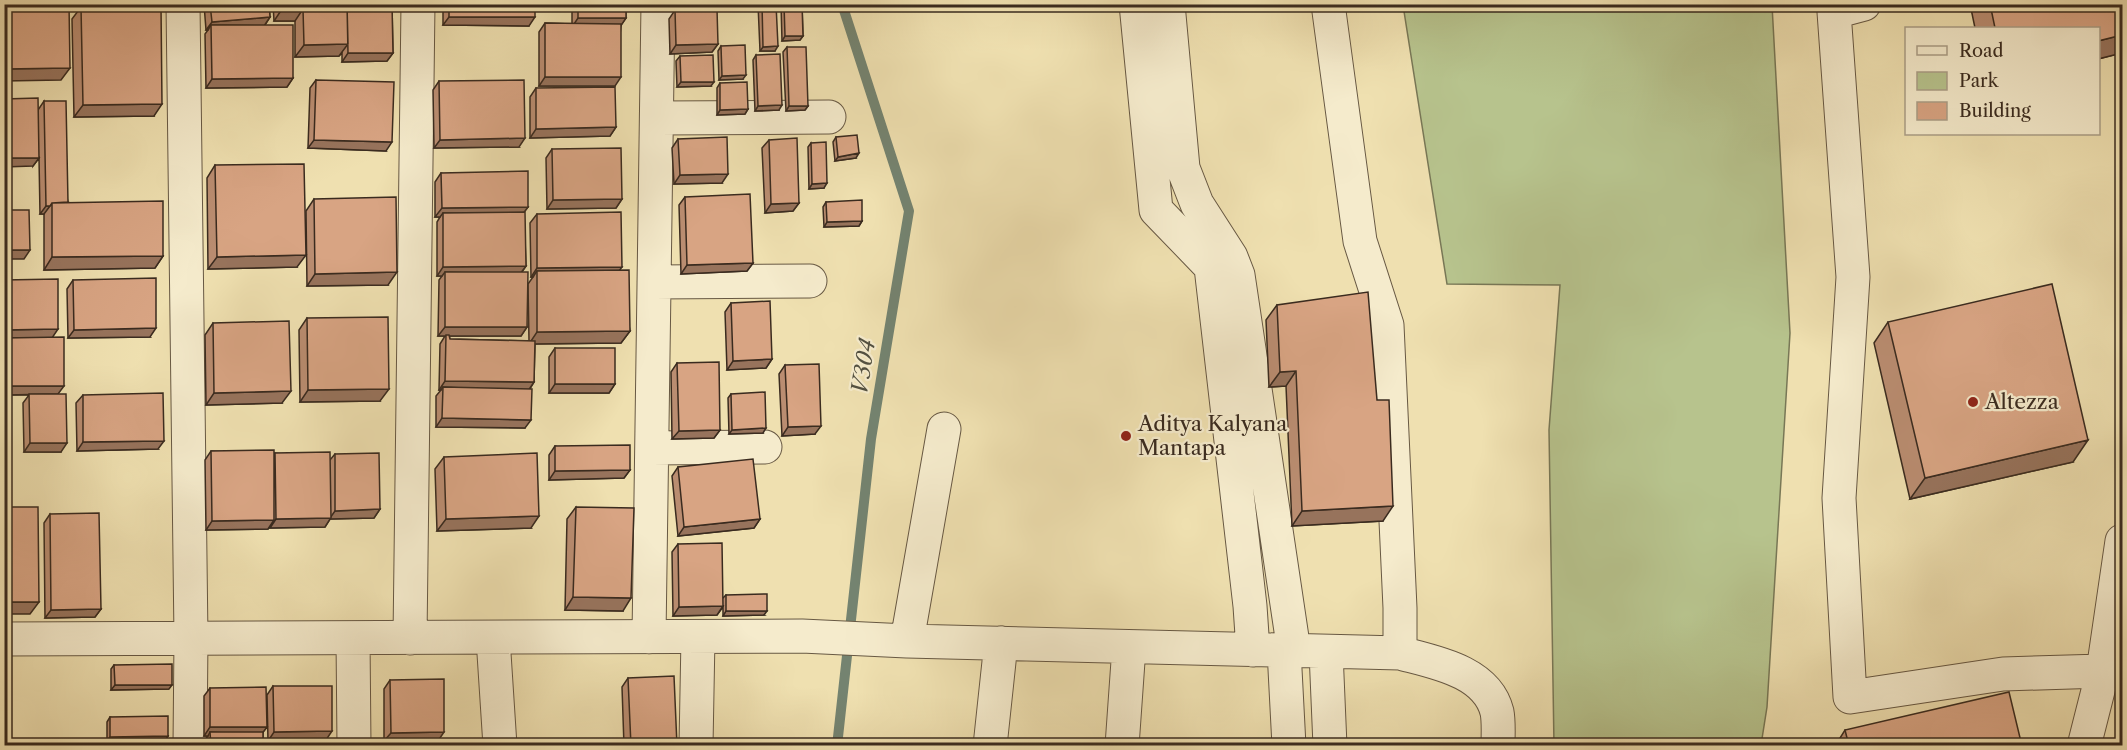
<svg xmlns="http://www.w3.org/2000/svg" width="2127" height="750" viewBox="0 0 2127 750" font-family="'Libre Caslon Text',serif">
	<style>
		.green { fill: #b7c38d; stroke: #787756; stroke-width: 1.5 }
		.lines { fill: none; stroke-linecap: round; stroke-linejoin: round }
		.stream { stroke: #748370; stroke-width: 10 }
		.minor-casing { stroke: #675843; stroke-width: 35 }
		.minor { stroke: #f5ebcc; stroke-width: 33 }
		.wall { fill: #ba8d71; stroke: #3a2b1f; stroke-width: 1.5 }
		.shaded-wall { fill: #97735c; stroke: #3a2b1f; stroke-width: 1.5 }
		.building { fill: #d8a483; stroke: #3a2b1f; stroke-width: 1.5 }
		.poi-dot { fill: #8f2418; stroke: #f5ebcc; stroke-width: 2 }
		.labels { text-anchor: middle; stroke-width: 4.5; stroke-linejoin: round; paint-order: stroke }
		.poi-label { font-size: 21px; fill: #3a2b1f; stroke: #f5ebcc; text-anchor: start }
		.water-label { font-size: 22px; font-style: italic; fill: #525041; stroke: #f5ebcc }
	</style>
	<rect width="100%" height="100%" fill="#efe0b0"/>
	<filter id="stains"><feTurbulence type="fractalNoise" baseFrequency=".00333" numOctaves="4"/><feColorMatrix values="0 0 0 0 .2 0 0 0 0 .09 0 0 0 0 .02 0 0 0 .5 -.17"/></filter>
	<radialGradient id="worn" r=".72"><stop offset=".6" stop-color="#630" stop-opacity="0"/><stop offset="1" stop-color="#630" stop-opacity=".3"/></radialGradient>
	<path class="green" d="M1403,5h369l18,328 -23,374 -6,38h-207l-5,-315 11,-145 -113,-1z"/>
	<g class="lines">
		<path class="stream" d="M837,746l34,-307 38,-228 -67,-207"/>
		<g class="minor-casing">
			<path id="minor" d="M183,4l8,634 -1,108
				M1136,4l20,206 55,57 39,339 3,44
				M1168,4l15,164 14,36 34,53 7,18 56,376
				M1328,4l32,237 27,84 13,283v45
				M1864,4l-30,8 19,265 -14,221 11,199 153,-23 100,-3
				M657,118l172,-1
				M654,282l156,-1
				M652,448l113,-1
				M649,637l9,-633
				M353,638l1,108
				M410,638l8,-634
				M493,638l7,108
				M4,639l798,-3 105,5 493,12c34,9 87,18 97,59 2,10 1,23 1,34
				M907,641l37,-212
				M1284,650l5,96
				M1326,652l4,94
				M696,746l2,-109
				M990,746l11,-103
				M1122,746l7,-99
				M2084,746l19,-75 19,-130"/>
		</g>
		<use href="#minor" class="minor"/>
	</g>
	<path class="wall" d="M204,4h65l1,13 -5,8 28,53 -6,9 -81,1 -1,-54 3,-4h-2z
		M273,4h119l1,49 -6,8 -45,1v-9l-3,3 -44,1v-36h-21z
		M443,4h92l-6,22 -86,-1z
		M572,4h54v14l-5,7 -6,61h-76v-54l6,-9 27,1z
		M758,4h18l-1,47h-15z
		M781,4h21l1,32 -3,4 -18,1z
		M1970,4h152v49l-24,6v-31h-123z
		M81,7l73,109 -80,1 -2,-98z
		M675,10l43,34 -6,8 -42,2 -1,-35z
		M721,46l22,33 -24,1 -1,-29z
		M787,47l21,59 -3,4 -19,1 -3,-59z
		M756,55l23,55 -24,1 -2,-51z
		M680,56l31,30 -34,1 -1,-26z
		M316,80l70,71 -78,-3 2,-60z
		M439,81l80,66 -85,1 -1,-58z
		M720,83l28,26 -3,5 -28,1v-27z
		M536,88l80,39 -6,9 -80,2v-41z
		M44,101l24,101 95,54 -8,12 -111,2v-56h-4l-1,-56 -6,8 5,-56z
		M836,137l20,21 -21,3 -2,-19z
		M678,139l44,44 -48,1 -2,-36z
		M769,140l30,63 -6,8 -28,2 -3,-65z
		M811,143l13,45 -15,1 -1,-42z
		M552,149l70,50 -6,9 -69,1 -1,-51z
		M215,165l82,102 -89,2 -1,-91z
		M441,173l87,34 -4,5 2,54 -4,6 5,55 -6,9h-72l1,3 79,2 -1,-57 5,-7h-2l-1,-54 7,-9 83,56 10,61 -9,12 -86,1 -1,38 -4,7 -5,39 -89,-1v-31l5,-6h-2l1,-46 5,-8h-7l1,-56 3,-4h-5v-54l3,-5h-5v-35z
		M685,197l68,66 -6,8 -66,3 -2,-69z
		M314,199l74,86 -81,1 -1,-75z
		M826,202l36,19 -3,5 -35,1 -1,-20z
		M4,280l49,57 5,57 3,58h-37l-1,-49 6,-8h-25z
		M73,280l77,57 -82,1 -1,-49z
		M731,303l41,56 -6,9 -39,2 -2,-58z
		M1277,305l100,95 6,121 -91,5 -6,-140 -17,1 -3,-67z
		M307,318l73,83 -80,1 -1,-72z
		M1888,322l185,140 -163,37 -36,-156z
		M213,323l69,80 -76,2 -1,-70z
		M555,348l60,36 -6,9h-60v-36z
		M677,363l43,67 -6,8 -42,1 -1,-67z
		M785,365l30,69 -33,2 -3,-62z
		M731,394l32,39 -34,1 -1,-36z
		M83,395l75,54 -81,2 -1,-48z
		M555,446l75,24 -6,8 -75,2v-25z
		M211,451l63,4 1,-2 55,7 5,-6 45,55 -6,9 -44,1 -5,8 -55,1v-2l-2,3 -62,1 -1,-70z
		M444,457l87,71 -94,3 -2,-62z
		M678,467l82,52 -6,9 -76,8 -6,-60z
		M576,507l47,104 -58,-1 2,-91z
		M50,514l51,95 -6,8 -50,1 -1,-95z
		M678,544l45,54 3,-3 38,20 -41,1v-9l-6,8 -44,1 -1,-64z
		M114,665l55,24 -58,1v-21z
		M628,678l49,68h-53l-2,-59z
		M390,680l48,61h-54v-52z
		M273,686l53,54 -58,1 -1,-46z
		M210,688l57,39 -4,5v14h-59v-5l4,-5h-4v-40z
		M110,717l58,19 -3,5h-58v-19z
		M1845,730l177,16h-187z"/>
	<path class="shaded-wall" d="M282,9h21l-8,12h-21z
		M270,17l-6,9 -53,-1 -3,5h-2l6,-8z
		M449,17h86l-6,9 -86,-1z
		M578,18h48l-6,9h-48z
		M2122,35v18l-24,6v-18z
		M785,36h18l-3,4 -18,1z
		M348,44l-9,12 -44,1 9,-12z
		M718,44l-6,8 -42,2 6,-9z
		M778,46l-3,5h-15l3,-4z
		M348,53h45l-6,8 -45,1z
		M70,68l-9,12 -57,1v-12z
		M746,75l-3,4 -24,1 3,-4z
		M545,77h76l-6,9h-76z
		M293,78l-6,9 -81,1 6,-9z
		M681,82h33l-3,4 -34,1z
		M162,104l-8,12 -80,1 9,-12z
		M782,105l-3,5 -24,1 3,-5z
		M789,106h19l-3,4 -19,1z
		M748,109l-3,5 -28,1 3,-5z
		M616,127l-6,9 -80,2 6,-9z
		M525,138l-6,9 -85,1 6,-8z
		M314,140l78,2 -6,9 -78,-3z
		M859,153l-3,5 -21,3 3,-4z
		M4,158h35l-6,8 -29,1z
		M728,174l-6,9 -48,1 6,-9z
		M827,183l-3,5 -15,1 3,-5z
		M622,199l-6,9 -69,1 6,-9z
		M799,203l-6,8 -28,2 6,-9z
		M46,206h4l-6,8h-4z
		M528,207l-6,8 -79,-2 -3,4h-5l7,-9z
		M862,221l-3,5 -35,1 3,-5z
		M4,250h26l-6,9h-20z
		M306,255l-9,12 -89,2 9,-12z
		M163,256l-8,12 -111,2 8,-13z
		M753,263l-6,8 -66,3 6,-9z
		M526,266l-6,8 -75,-2 -3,4h-5l6,-9z
		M622,267l-6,8 -79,-4 -4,6h-2l6,-9z
		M397,272l-9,13 -81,1 8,-12z
		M445,327h82l-6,9h-83z
		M156,328l-6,9 -82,1 6,-8z
		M58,329l-6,9h-48v-8z
		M630,331l-9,12 -92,1 8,-12z
		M772,359l-6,9 -39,2 6,-9z
		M1296,371l-10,15 -17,1 11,-15z
		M445,381l89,1 -6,9 -85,-4 -2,3h-2z
		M555,384h60l-6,9h-60z
		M4,386h60l-6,8 -54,1z
		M389,389l-9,12 -80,1 8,-12z
		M291,391l-9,12 -76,2 8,-12z
		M442,418l89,2 -6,8 -89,-1z
		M821,426l-6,8 -33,2 6,-9z
		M766,428l-3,5 -34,1 3,-4z
		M720,430l-6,8 -42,1 7,-8z
		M2088,440l-15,22 -163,37 15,-21z
		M164,441l-6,8 -81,2 6,-9z
		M30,443h37l-6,9h-37z
		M630,470l-6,8 -75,2 6,-9z
		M1393,506l-10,15 -91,5 10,-15z
		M380,509l-6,9 -44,1 -5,8 -55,1 6,-9 54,-1 5,-7z
		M539,516l-8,12 -94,3 9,-12z
		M760,519l-6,9 -76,8 6,-9z
		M274,520l-6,9 -62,1 6,-9z
		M573,597l58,1 -8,13 -58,-1z
		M4,602h35l-9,12h-26z
		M723,606l-6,9 -44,1 6,-9z
		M101,609l-6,8 -50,1 6,-8z
		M726,611h41l-3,4 -41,1z
		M115,685h57l-3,4 -58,1z
		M210,727h57l-6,8 -51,-3 -2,4h-4z
		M332,731l-6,9 -58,1 6,-9z
		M444,732l-6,9h-54l7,-8z
		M168,736l-3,5h-58l3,-4z"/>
	<path class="building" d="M4,4h65l1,64 -66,1z
		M210,4h59l1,13 -58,5z
		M282,4h65l1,40 -44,1 -1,-36h-21z
		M347,4h45l1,49h-45z
		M449,4h86v13h-86z
		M578,4h48v14h-48z
		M762,4h14l2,42 -15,1z
		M784,4h18l1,32h-18z
		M1990,4h132v31l-24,6v-13h-103z
		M161,6l1,98 -79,1 -2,-98z
		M717,9l1,35 -42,1 -1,-35z
		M545,23l76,1v53h-76z
		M211,25h82v53l-81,1z
		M745,45l1,30 -24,1 -1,-30z
		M787,47h19l2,59h-19z
		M780,54l2,51 -24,1 -2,-51z
		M713,55l1,27h-33l-1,-26z
		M316,80l78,2 -2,60 -78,-2z
		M524,80l1,58 -85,2 -1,-59z
		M747,82l1,27 -28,1v-27z
		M615,87l1,40 -80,2v-41z
		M38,98l1,60h-35v-59z
		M44,101h22l2,101 -16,1 -2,3h-4z
		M857,135l2,18 -21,4 -2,-20z
		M727,137l1,37 -48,1 -2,-36z
		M797,138l2,65 -28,1 -2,-64z
		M826,142l1,41 -15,1 -1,-41z
		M621,148l1,51 -69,1 -1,-51z
		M304,164l2,91 -89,2 -2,-92z
		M528,171v36l-86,1 -1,-35z
		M750,194l3,69 -66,2 -2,-68z
		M396,197l1,75 -82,2 -1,-75z
		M862,200v21l-35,1 -1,-20z
		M163,201v55l-111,1v-54z
		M4,210h25l1,40h-26z
		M525,212l1,54 -83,1v-54z
		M621,212l1,55 -85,1v-54z
		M629,270l1,61 -93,1v-61z
		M445,272h83l-1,55h-82z
		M156,278v50l-82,2 -1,-50z
		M58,279v50l-54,1v-50z
		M2052,284l36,156 -163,38 -37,-156z
		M1368,292l9,108h12l4,106 -91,5 -6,-140 -16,1 -3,-67z
		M770,301l2,58 -39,2 -2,-58z
		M388,317l1,72 -81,1 -1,-72z
		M289,321l2,70 -77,2 -1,-70z
		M446,335h3l1,4 85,2 -1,41 -89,-1z
		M64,337v49h-60v-48z
		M555,348h60v36h-60z
		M719,362l1,68 -41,1 -2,-68z
		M819,364l2,62 -33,1 -3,-62z
		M443,387l89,2 -1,31 -89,-2z
		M765,392l1,36 -34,2 -1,-36z
		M163,393l1,48 -81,1v-47z
		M29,394h37l1,49h-37z
		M630,445v25l-75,1v-25z
		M274,450v70l-62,1 -1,-70z
		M330,452l1,66 -55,1 -1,-66z
		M379,453l1,56 -45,2v-57z
		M537,453l2,63 -93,3 -2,-62z
		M753,459l7,60 -76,8 -6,-60z
		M4,507h34l1,95h-35z
		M576,507l58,1 -3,90 -58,-1z
		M99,513l2,96 -50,1 -1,-96z
		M722,543l1,63 -44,1 -1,-63z
		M767,594v17h-41v-16z
		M172,664v21h-57l-1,-20z
		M674,676l3,70h-46l-3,-68z
		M444,679v53l-53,1 -1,-53z
		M273,686h59v45l-58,1z
		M266,687l1,40h-57v-39z
		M2009,692l13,54h-173l-4,-16z
		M168,716v20l-58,1v-20z
		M210,732h53v14h-52z
		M165,743v3h-47v-2z"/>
	<g class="poi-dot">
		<circle cx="1973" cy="402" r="6"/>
		<circle cx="1126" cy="436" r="6"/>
	</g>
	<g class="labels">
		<g class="poi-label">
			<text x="1985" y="409">Altezza</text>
			<text x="1138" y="431">Aditya Kalyana<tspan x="1138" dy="24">Mantapa</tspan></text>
		</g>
		<g class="water-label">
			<text transform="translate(863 367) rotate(-81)" y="8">V304</text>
		</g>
	</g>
	<rect width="2127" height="750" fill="none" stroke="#efe0b0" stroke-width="24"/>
	<rect x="6" y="6" width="2115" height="738" fill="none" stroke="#3a2b1f" stroke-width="3"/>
	<rect x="12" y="12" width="2103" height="726" fill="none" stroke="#3a2b1f" stroke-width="1.5"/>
	<rect x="1905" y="27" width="195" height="108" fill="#f5ebcc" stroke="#aa9e87" stroke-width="1.5"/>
	<rect x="1917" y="46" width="30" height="9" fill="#f5ebcc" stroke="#aa9e87" stroke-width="1.5"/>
	<text x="1959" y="57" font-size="18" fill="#3a2b1f">Road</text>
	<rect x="1917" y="72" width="30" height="18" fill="#b7c38d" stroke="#aa9e87" stroke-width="1.5"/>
	<text x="1959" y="87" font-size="18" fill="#3a2b1f">Park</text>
	<rect x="1917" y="102" width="30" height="18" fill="#d8a483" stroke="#aa9e87" stroke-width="1.5"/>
	<text x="1959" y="117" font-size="18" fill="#3a2b1f">Building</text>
	<rect width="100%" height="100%" filter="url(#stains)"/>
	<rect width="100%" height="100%" fill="url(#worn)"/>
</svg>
